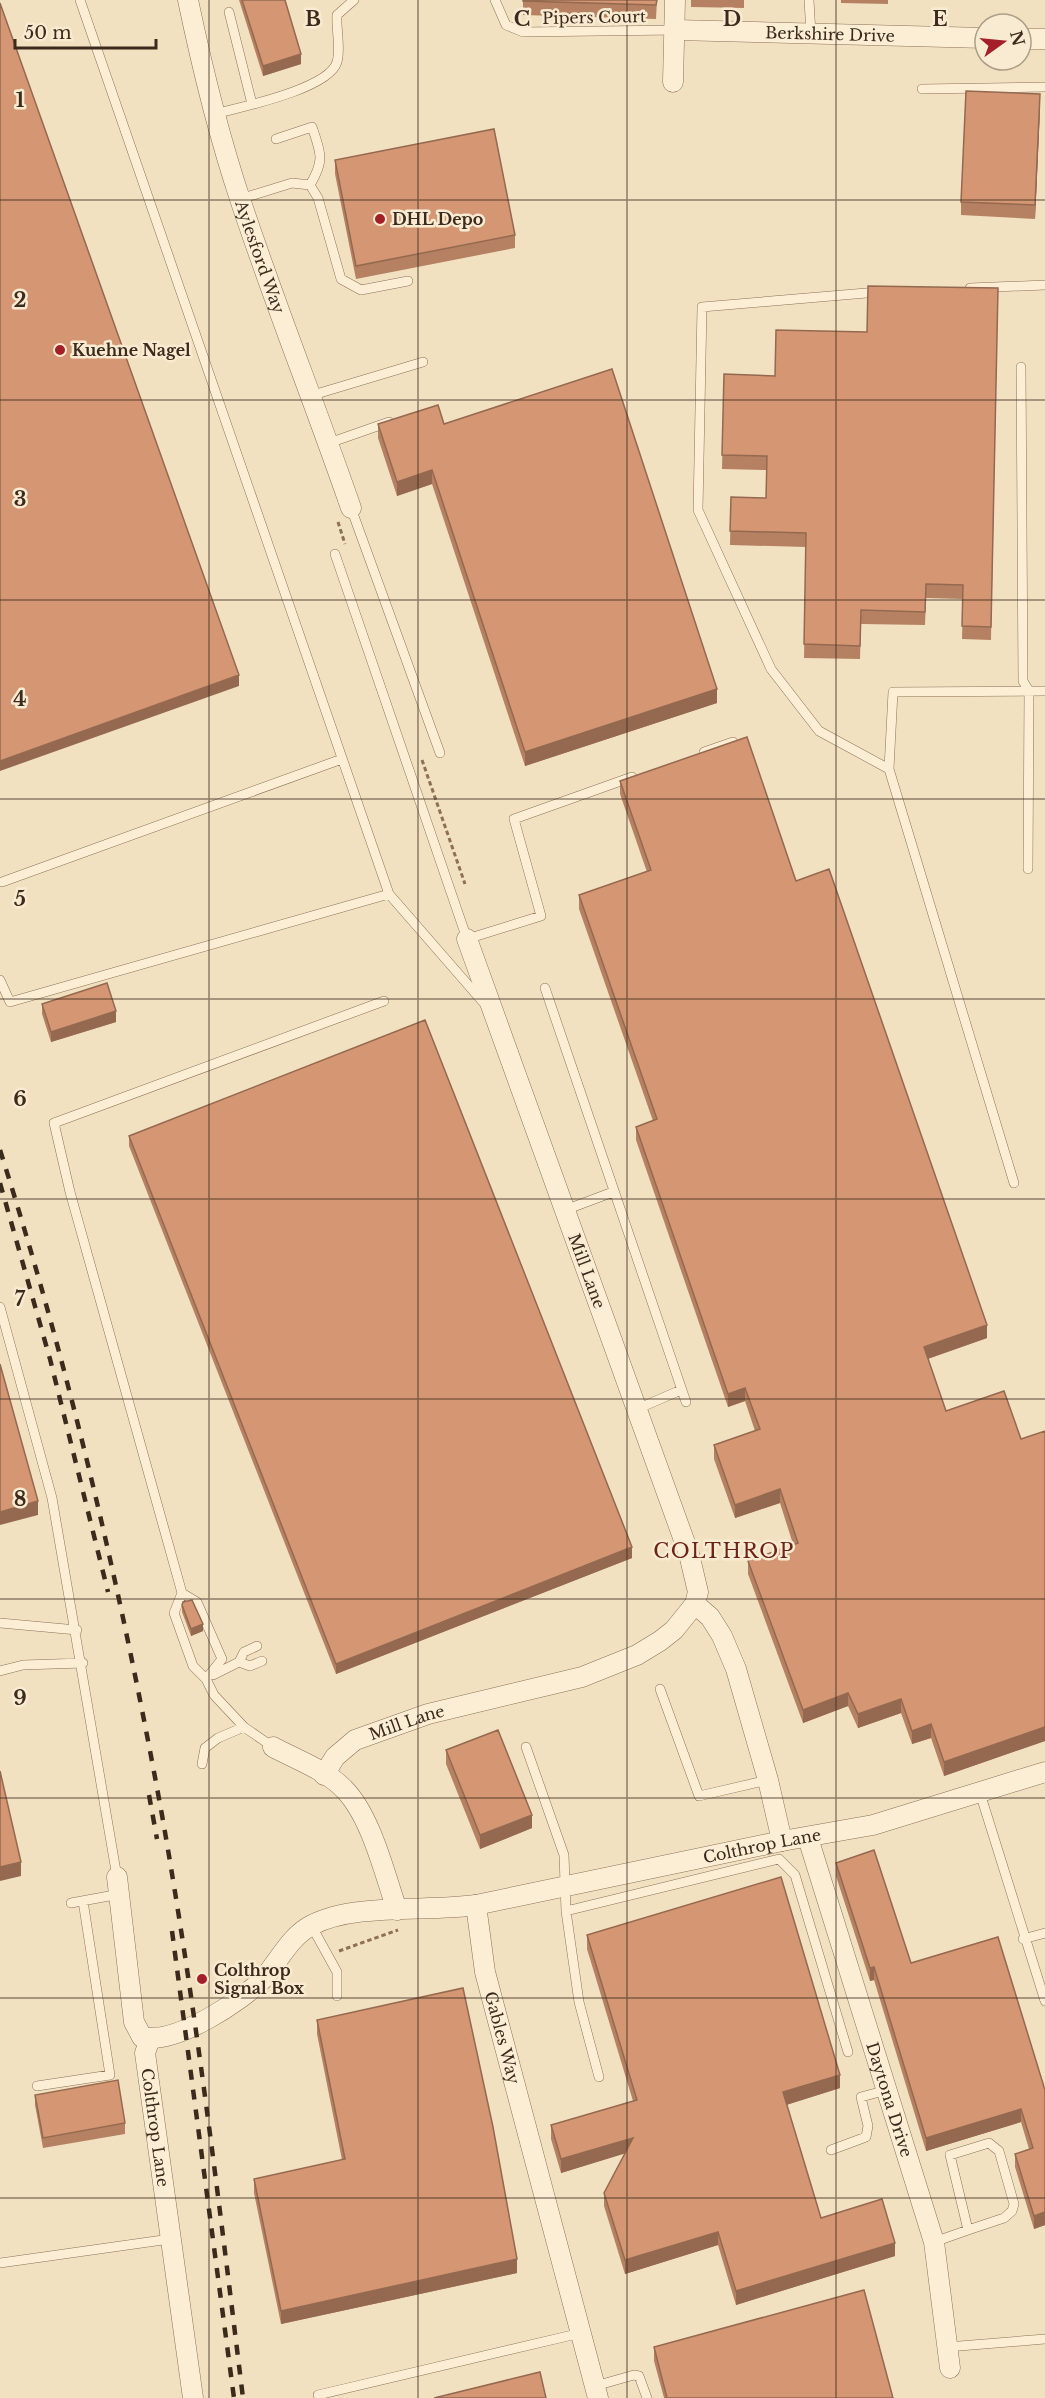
<svg xmlns="http://www.w3.org/2000/svg" width="1045" height="2398" viewBox="0 0 1045 2398" font-family="'Libre Baskerville',serif">
	<style>
		.lines { fill: none; stroke-linecap: round; stroke-linejoin: round }
		.lane-casing { stroke: #8e7056; stroke-width: 10 }
		.street-casing { stroke: #8e7056; stroke-width: 21 }
		.path { stroke: #8e7056; stroke-width: 3; stroke-dasharray: 4.5 3; stroke-linecap: butt }
		.lane { stroke: #fceed5; stroke-width: 9 }
		.street { stroke: #fceed5; stroke-width: 20 }
		.rail { stroke: #3c2a1c; stroke-width: 4.5; stroke-dasharray: 10 10; stroke-linecap: butt }
		.wall { fill: #b68163 }
		.shaded-wall { fill: #946950 }
		.building { fill: #d49673; stroke: #946950; stroke-width: 1.5 }
		.grid { fill: none; stroke: #3c2a1c; stroke-width: 1.5; stroke-opacity: 0.55 }
		.poi-dot { fill: #a32029; stroke: #f9ebd1; stroke-width: 2 }
		.labels { text-anchor: middle; stroke-width: 5; stroke-linejoin: round; paint-order: stroke }
		.street-label { font-size: 16px; fill: #3c2a1c; stroke: #f9ebd1 }
		.poi-label { font-size: 16px; font-weight: bold; fill: #3c2a1c; stroke: #f9ebd1; text-anchor: start }
		.quarter-label { font-size: 20px; letter-spacing: 1.5px; fill: #6d2417; stroke: #f9ebd1 }
		.grid-label { font-size: 20px; text-anchor: middle; font-weight: bold; fill: #3c2a1c; stroke: #f9ebd1; stroke-width: 5; stroke-linejoin: round; paint-order: stroke }
	</style>
	<rect width="100%" height="100%" fill="#f2e1c1"/>
	<g class="lines">
		<g class="lane-casing">
			<path id="lane" d="M80,0l309,894
				M495,0l11,25 17,7 153,-2
				M809,0l2,34
				M229,12l23,92
				M922,89l123,-2
				M215,114c26,-7 114,-25 122,-52 4,-14 -1,-32 0,-47l17,-15
				M276,139l36,-12c9,26 13,33 -2,58
				M240,199l52,-16 18,2 8,13 23,81 20,11 47,-9
				M970,288l75,-3
				M878,292l-176,15 -4,203 73,159 48,62 70,38 4,-77 152,-1
				M1021,367l2,314 6,10 -1,178
				M313,395l110,-33
				M329,443l60,-21
				M351,508l89,245
				M335,554l132,385 74,-23 -27,-97 118,-42
				M704,752l29,-10
				M889,769l125,414
				M2,882l340,-123
				M0,980l10,22 379,-108 94,108
				M545,988l141,414
				M565,1210l48,-18
				M0,1307l52,191 65,379
				M637,1409l44,-19
				M182,1593l15,9 25,57 -16,20
				M0,1623l77,7
				M239,1662l11,4 12,-5
				M0,1671l23,-6 60,-2
				M213,1675l26,-13 5,-10 13,-6
				M660,1689l39,107 69,-16
				M273,1747l-29,-20 -30,-32 -8,-16 -13,-13 -19,-53 8,-20 -112,-401 -16,-69 330,-122
				M526,1747l38,108 2,56 13,91 20,75
				M202,1764l3,-16 13,-10 26,-11
				M980,1793l65,208
				M71,1903l49,-9
				M566,1911l213,-52 16,16 53,177
				M311,1925l26,47v24
				M1023,1939l22,-6
				M37,2086l73,-11 -27,-174
				M831,2150l35,-13 2,-11 -7,-29 26,-7
				M934,2242l34,-12 -18,-75 39,-12 10,8 15,53 -2,7 -8,7 -36,12
				M0,2263l170,-24
				M947,2347l98,-8
				M595,2386l39,-11 5,1 8,22
				M318,2395l263,-62"/>
		</g>
		<g class="street-casing">
			<g id="street">
				<path id="s1" d="M188,0c14,67 30,133 52,199 34,103 75,205 111,309"/>
				<path id="s2" d="M676,30l309,8"/>
				<path d="M1021,39h24"/>
				<path d="M673,82l2,-82"/>
				<path d="M695,1604l15,13 12,19 14,33 32,111 14,61"/>
				<path d="M273,1747c22,12 53,23 71,42 27,27 41,86 53,121"/>
				<path id="s3" d="M324,1775l11,-18 20,-17 73,-26 154,-37 55,-22 23,-14 14,-11 21,-26 3,-12 -9,-38 -222,-615"/>
				<path id="s4" d="M808,1838l126,404 16,126"/>
				<path id="s5" d="M117,1877l17,145 8,15c33,8 98,-35 121,-58 16,-18 27,-43 49,-54 42,-22 115,-13 164,-20l9,67 113,426"/>
				<path id="s6" d="M476,1905l306,-64 91,-16 172,-53"/>
				<path id="s7" d="M150,2039l-5,14 48,345"/>
			</g>
		</g>
		<path class="path" d="M338,522l7,22
			M422,760l43,124
			M339,1951l59,-21"/>
		<use href="#lane" class="lane"/>
		<use href="#street" class="street"/>
		<path class="rail" d="M0,1150c69,217 121,440 162,665 34,193 57,388 81,583
			M0,1183l50,176 58,233
			M149,1795l8,44
			M172,1931l62,467"/>
	</g>
	<path class="wall" d="M239,0h46l16,64 -38,12z
		M523,0h134l-1,19 -133,-4z
		M691,0h53v8l-53,-1z
		M841,0h47v4l-47,-1z
		M1040,108l-5,111 -74,-4v-13z
		M335,160l180,75v13l-159,31 -21,-105z
		M998,288l-7,352 -29,-1 1,-40 -37,-1 -1,27 -64,-1 -1,35 -56,-1 2,-111 -76,-2 1,-48 35,1v-28l-44,-1 2,-95 51,2 92,-44z
		M378,424h66l273,279 -192,63 -93,-282 -35,12 -19,-58z
		M620,781l176,100 191,457 -59,21 18,52 75,28 24,-8v310l-101,35 -13,-38 -19,6 -11,-31 -43,15 -10,-22 -45,17 -55,-149v-13l45,-17 -13,-41 -45,15 -21,-59v-14l41,-14 -10,-30 -17,6 -92,-267v-13l17,-6 -74,-212v-14l68,-23 -27,-78z
		M42,1004l74,18 -65,20 -9,-28z
		M129,1136l503,422 -296,116 -207,-528z
		M182,1605l21,26 -12,5 -9,-24z
		M446,1750l86,78 -52,21 -34,-85z
		M836,1863l75,100 134,127v135l-11,4 -19,-62v-13l14,-5 -8,-27 -95,29 -52,-171 -4,1 -34,-105z
		M587,1935l253,153 -54,17 35,113 74,38 -159,49 -18,-60 -93,29 -21,-68v-13l21,-40 -64,20 -10,-34v-14l82,-24 -46,-152z
		M317,2020l200,253 -236,51 -27,-131v-14l88,-19 -25,-126z
		M35,2095l90,28v11l-82,14 -8,-43z
		M654,2347l239,51h-229l-10,-37z"/>
	<path class="shaded-wall" d="M301,54v10l-38,12v-10z
		M1040,94v14l-5,111v-14z
		M432,470v14l-35,12v-14z
		M239,675v11l-239,85v-10z
		M717,689v14l-192,63v-14z
		M116,1011v11l-65,20v-10z
		M987,1325v13l-63,22v-13z
		M745,1388v13l-17,6v-13z
		M780,1489v14l-45,15v-13z
		M38,1501v14l-38,10v-13z
		M632,1547v11l-296,116v-10z
		M203,1624v7l-12,5v-7z
		M848,1693v13l-45,17v-13z
		M901,1699v14l-43,15v-14z
		M931,1724v14l-19,6v-13z
		M1045,1727v14l-101,35v-14z
		M532,1815v13l-52,21v-14z
		M21,1862v14l-21,5v-14z
		M874,1967v13l-4,1v-13z
		M840,2075v13l-57,18v-14z
		M1021,2109v13l-95,29v-13z
		M633,2138v13l-72,22v-14z
		M1045,2212v13l-11,4v-13z
		M718,2232v13l-93,29v-14z
		M895,2243v13l-159,49v-14z
		M517,2259v14l-236,51v-13z"/>
	<path class="building" d="M242,0h43l16,54 -38,12z
		M523,0h134l-1,5 -133,-4z
		M0,3l239,672 -239,86z
		M966,91l74,3 -5,111 -74,-3z
		M494,129l21,106 -159,31 -21,-106z
		M868,286l130,2 -7,339 -29,-1 1,-41 -37,-1 -1,28 -64,-2 -1,36 -56,-2 2,-111 -76,-2 1,-34 35,1 1,-42 -45,-1 2,-81 51,2 1,-46 91,2z
		M612,369l105,320 -192,63 -93,-282 -35,12 -19,-58 60,-19 6,19z
		M747,737l49,144 33,-12 158,456 -63,22 22,64 58,-20 17,48 24,-8v296l-101,35 -13,-38 -19,7 -11,-32 -43,15 -10,-21 -45,17 -55,-149 50,-18 -18,-54 -45,16 -21,-60 46,-16 -15,-41 -17,6 -92,-267 21,-8 -78,-224 72,-25 -31,-89z
		M107,983l9,28 -65,21 -9,-28z
		M425,1020l207,527 -296,117 -207,-528z
		M0,1364l38,137 -38,11z
		M192,1600l11,24 -12,5 -9,-24 1,-3z
		M498,1730l34,85 -52,20 -34,-85z
		M0,1771l21,91 -21,5z
		M874,1850l37,113 87,-26 47,153v122l-11,4 -19,-62 18,-6 -12,-39 -95,29 -52,-171 -4,1 -34,-105z
		M781,1877l59,198 -57,17 38,126 61,-19 13,44 -159,48 -18,-59 -93,28 -21,-67 29,-55 -72,21 -10,-34 86,-25 -50,-165z
		M463,1988l30,139 24,132 -236,52 -27,-132 91,-20 -28,-139z
		M118,2080l7,43 -82,15 -8,-43z
		M864,2290l29,108h-226l-13,-51z
		M540,2372l6,26h-112z"/>
	<path class="grid" d="M209,0v2398M418,0v2398M627,0v2398M836,0v2398M0,200h1045M0,400h1045M0,600h1045M0,799h1045M0,999h1045M0,1199h1045M0,1399h1045M0,1599h1045M0,1798h1045M0,1998h1045M0,2198h1045"/>
	<g class="poi-dot">
		<circle cx="380" cy="219" r="6"/>
		<circle cx="60" cy="350" r="6"/>
		<circle cx="202" cy="1979" r="6"/>
	</g>
	<g class="labels">
		<g class="street-label">
			<text transform="translate(594 17) rotate(-1)" y="6">Pipers Court</text>
			<text dy="6" stroke="none"><textPath href="#s2" startOffset="154">Berkshire Drive</textPath></text>
			<text dy="6" stroke="none"><textPath href="#s1" startOffset="267">Aylesford Way</textPath></text>
			<text transform="translate(587 1271) rotate(70)" y="6">Mill Lane</text>
			<text dy="6" stroke="none"><textPath href="#s3" startOffset="102">Mill Lane</textPath></text>
			<text dy="6" stroke="none"><textPath href="#s6" startOffset="292">Colthrop Lane</textPath></text>
			<text dy="6" stroke="none"><textPath href="#s5" startOffset="676">Gables Way</textPath></text>
			<text dy="6" stroke="none"><textPath href="#s4" startOffset="274">Daytona Drive</textPath></text>
			<text dy="6" stroke="none"><textPath href="#s7" startOffset="90">Colthrop Lane</textPath></text>
		</g>
		<g class="poi-label">
			<text x="392" y="225">DHL Depo</text>
			<text x="72" y="356">Kuehne Nagel</text>
			<text x="214" y="1976">Colthrop<tspan x="214" dy="18">Signal Box</tspan></text>
		</g>
		<g class="quarter-label">
			<text x="724" y="1558">COLTHROP</text>
		</g>
	</g>
	<g class="grid-label">
		<text x="313" y="26">B</text>
		<text x="522" y="26">C</text>
		<text x="732" y="26">D</text>
		<text x="940" y="26">E</text>
		<text x="20" y="107">1</text>
		<text x="20" y="307">2</text>
		<text x="20" y="506">3</text>
		<text x="20" y="706">4</text>
		<text x="20" y="906">5</text>
		<text x="20" y="1106">6</text>
		<text x="20" y="1306">7</text>
		<text x="20" y="1506">8</text>
		<text x="20" y="1705">9</text>
	</g>
	<g transform="translate(1003 42) rotate(75)"><circle r="28" fill="#f9ebd1" stroke="#ad9e89" stroke-width="1.5"/>
	<path d="M0-4.5L10 22L0 15L-10 22Z" fill="#a32029"/>
	<text y="-9" font-size="16" font-weight="bold" text-anchor="middle" fill="#3c2a1c">N</text>
	</g>
	<path d="M15 39v9h141v-9" fill="none" stroke="#3c2a1c" stroke-width="3"/>
	<text x="24" y="39" font-size="18" fill="#3c2a1c" stroke="#f9ebd1" stroke-width="4.5" paint-order="stroke">50 m</text>
</svg>
